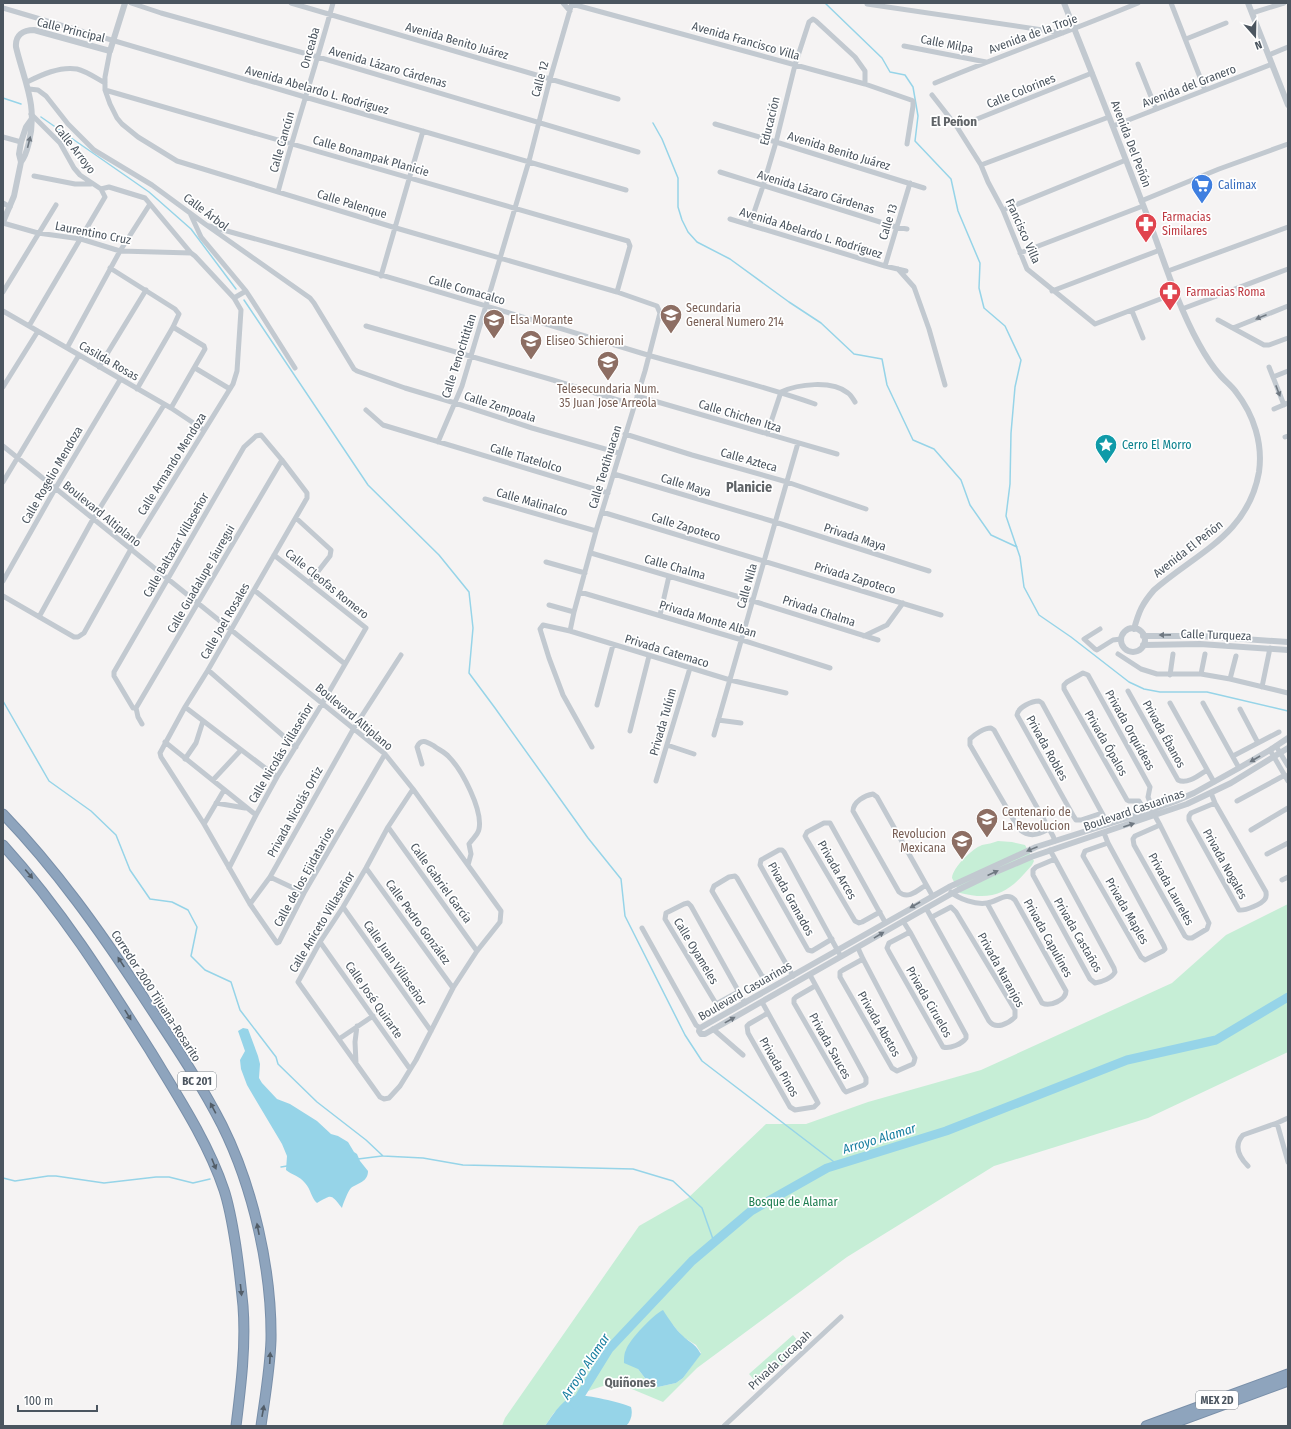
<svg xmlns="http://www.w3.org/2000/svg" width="1291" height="1429" viewBox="0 0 1291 1429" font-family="'Fira Sans Condensed',sans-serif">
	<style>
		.green { fill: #c6eed6; fill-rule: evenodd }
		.water { fill: #96d4e8 }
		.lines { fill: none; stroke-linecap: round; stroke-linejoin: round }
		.stream { stroke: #96d4e8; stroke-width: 1.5 }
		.river { stroke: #96d4e8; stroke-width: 9 }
		.motorway-casing { stroke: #798fa9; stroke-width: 11 }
		.minor { stroke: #c2c9d0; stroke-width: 5 }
		.tertiary { stroke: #c2c9d0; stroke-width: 6 }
		.motorway { stroke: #8ea4bd; stroke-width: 9 }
		.oneway { fill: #6f7881 }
		.oneway2 { fill: #525d68 }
		.labels { text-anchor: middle; stroke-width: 3.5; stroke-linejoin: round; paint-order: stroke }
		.shield { fill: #fff; stroke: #81888f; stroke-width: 1 }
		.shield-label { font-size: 11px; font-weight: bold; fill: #4b555f }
		.street-label { font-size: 12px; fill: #4b555f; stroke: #fff }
		.shop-label { font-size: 12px; fill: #366cbe; stroke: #fff; text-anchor: start }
		.health-label { font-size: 12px; fill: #be3a42; stroke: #fff; text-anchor: start }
		.education-label { font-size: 12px; fill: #785e54; stroke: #fff; text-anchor: start }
		.culture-label { font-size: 12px; fill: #0d838f; stroke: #fff; text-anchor: start }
		.park-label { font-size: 12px; fill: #1e7e51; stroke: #fff }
		.neighbourhood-label { font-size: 13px; font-weight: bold; fill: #5f6367; stroke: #fff }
		.water-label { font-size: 13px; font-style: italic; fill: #167ea0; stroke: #fff }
		.quarter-label { font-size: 14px; font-weight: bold; fill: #5f6367; stroke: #fff }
	</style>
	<rect width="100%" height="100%" fill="#f5f3f3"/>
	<path class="green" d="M998,841l14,1 13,3 9,16 -2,4c-22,26 -36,37 -72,28l-8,-15c1,-11 20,-29 30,-33 5,-1 11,-2 16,-4z
		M1288,904v148l-140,66 -154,48 -147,91 -150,111 -34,34 -48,-20 -45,15 -17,17 -8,12h-43l3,-8 134,-192 49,-28 78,-74h40l62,-22 113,-32 191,-87 54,-48zM673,1325l10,12 13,8 5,8 -18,25 -7,5 -18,4 -10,-5 -10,-13z
		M793,1335l5,6v10l-39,34 -10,-11z"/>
	<path class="water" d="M243,1028l5,1 10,27 2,8 -1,14 3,5 15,16 13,5 27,17 14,13 7,2 10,6 6,10 3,2 3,7 8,10c0,11 -10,12 -17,17 -3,3 -8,16 -9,20 -12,-15 -10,-13 -25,-5 -6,-5 -6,-14 -12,-20 -5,-7 -13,-8 -19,-13l1,-14 -5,-12 -28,-47 -7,-12 -6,-16 -1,-9 5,-9 -7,-20z
		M663,1310c6,9 12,19 20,26 8,8 11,6 18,18l-18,24 -7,5 -18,4 -10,-5 -10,-13 -14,-6c0,-4 0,-10 2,-13 3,-10 28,-36 37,-40z
		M576,1395c12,0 44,7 55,12 2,7 0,14 -5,19h-81c8,-11 17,-27 31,-31z"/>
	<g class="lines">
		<path class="stream" d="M825,3l57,55 8,14 15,3 8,12 5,29 -3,25 36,38 7,32 22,52 -1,25 5,20 21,18 16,34 -6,27 -4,46 -1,51 -4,32 14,41 4,30 15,28 32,22 58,45 15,7 16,3h47l81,19
			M3,98l18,6
			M41,117l108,75 42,37 45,60
			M653,123l9,16 16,39v29l4,13 6,12 9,10 33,17 59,43 32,21 33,31 28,5 5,26 26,55 21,9 27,31 9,25 21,30 26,12
			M244,300l124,185 71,70 30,37 4,36 -4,45 26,35 93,130 33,41 4,37 60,119 17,26 136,104
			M3,701l46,80 42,30 25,24 14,35 20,29 22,3 16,8 9,17 -6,29 14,14 26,12 9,28 36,47 2,7 39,38 49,38 17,16 40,2 40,7 170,4 40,12 29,27 12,34
			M358,1159l24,-3
			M281,1167l6,-1
			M3,1178l12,3 33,-5h8l48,7 52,-6h13l24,6 17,-4"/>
		<path class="river" d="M575,1404l34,-55 83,-88 59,-50 76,-43 119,-37 181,-71 89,-20 72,-43"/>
		<g class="motorway-casing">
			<path id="motorway" d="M3,814c53,55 97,117 139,181 28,43 57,85 80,130 31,62 50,145 49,215 -1,29 -6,57 -10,86
				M3,845c58,64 102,134 148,207 26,43 57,90 73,138 6,18 9,38 12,57 3,20 5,39 7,59 3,40 -2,80 -7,120
				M1146,1426l142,-52
				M1166,1426l122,-45"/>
		</g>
		<path class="minor" d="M131,3l30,10 157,44 320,95
			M291,3l327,96
			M563,3l7,8
			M1171,3l34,87
			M572,4l293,80 46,16 2,1v5l-6,38
			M867,4l196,29
			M3,8l302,89 321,93
			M1252,13l32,-10
			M1186,39l40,-16
			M904,46l82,16
			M110,51l-5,26v13l5,14 7,14 5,6 16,13 39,24 219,67 221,64 40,14 3,7 -15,58 -49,160 -22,81 -4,19
			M1269,55l19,-8
			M1138,64l18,45
			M27,82c14,-7 33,-16 50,-13 9,2 19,9 28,14
			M935,83c67,-28 136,-52 203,-80
			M29,89l9,1 8,6 22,28 26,26 58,35 53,39 105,74 4,5 40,66 3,2 48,17 50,15 77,25 87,25
			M105,90l523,151 2,5 -13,46
			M932,95l25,32 24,38 7,17 15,28 24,59 68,55 81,-31
			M715,124l61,18 148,46
			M1113,126l159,-62
			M957,127l135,-54
			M3,137l18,5
			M981,165l128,-48
			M720,172l176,55 11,2
			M34,176l41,8h16
			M101,189l8,-2 36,11 46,55
			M278,192c17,-64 38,-126 55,-189
			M1141,201l78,-32 69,-25
			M3,203l7,4
			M1003,210l123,-50
			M190,213l11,24 45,54 13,20 36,57
			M730,219l155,47 21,5
			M3,223l35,10 43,6 39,12 71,2 4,3 39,42 7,12 -4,61 -4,13 -102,165 -47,84 -6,4h-4l-71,-41
			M750,224l13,-38 13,-44 19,-77 14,-43 4,-3 3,2 39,36 10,14v13
			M209,226c145,40 289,83 432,127 58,17 117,31 174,51
			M1020,253l123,-47
			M885,266l25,-83
			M110,268l65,41 4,5 -6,13 -36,62
			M898,269l16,18 15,42 16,56
			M1168,271l120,-44
			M381,276l42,-145
			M1052,291l108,-41
			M3,292l53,-87
			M234,298l12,-7
			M1182,309l106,-40
			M3,311l168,97 33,22
			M1132,311l11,27
			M1218,320l46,25h5l19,-7
			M29,326l76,-129 -4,-8 -21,-14 -6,-7 -14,-25 -29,-29
			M366,326l187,54 81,25
			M1233,328l55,-22
			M67,348l53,-97 30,-47
			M99,367l47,-77
			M1269,367l15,38
			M195,368l35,21
			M1273,377l15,-6
			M3,387l35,-56
			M637,396l200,58
			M171,408l34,-59 -1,-3 -31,-19
			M1274,409l14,-6
			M366,410l17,15 225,68
			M625,434l67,21 95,27 79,27
			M767,434l14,-42c17,-8 51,-12 67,1 3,2 5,6 7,9
			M1285,437l3,-1
			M438,442l24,-56 67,-225 21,-82 22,-76
			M3,446l382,308 28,35 88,122 -1,11 -23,29 -24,37 -37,72 -16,26 -11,12 -5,1 -4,-2 -82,-115 22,-40 23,-35 23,-39 22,-41 25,-38
			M614,474l161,48 154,49
			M3,482l76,-127
			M485,499l111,32
			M602,512l339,103
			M296,518l35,32 -1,6 -21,27
			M591,553l162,48 125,39
			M546,562l39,11
			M3,581l52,-92 65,-109
			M254,590l91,74
			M580,592l162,48 88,28
			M549,605l25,7
			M660,615l9,-39
			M39,617l54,-98 71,-114
			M1100,629l-16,10 11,10 2,1 16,-10 8,-1
			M864,636l23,-11 16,-22
			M1118,654l23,15 16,5h44l29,5 58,14
			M208,670l88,77
			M1201,674l4,-20
			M1170,675l3,-21
			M1230,679l6,-23
			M1262,687l8,-39
			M1128,691l50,89c9,5 21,-5 29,-10
			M1170,703l44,79
			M1203,703l36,65
			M597,705l16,-60
			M185,707l92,70
			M136,708h-3l-19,-32v-4l130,-225 12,-11 5,-1 21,25 25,33v5l-99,172 -23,37 -25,46 1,4 43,67 46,80 27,39 2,-1 25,-49 81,-139
			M136,708l146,-248
			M136,708l2,9 4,7
			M1240,709l18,34
			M718,720l23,3
			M630,731l19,-75
			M714,735l84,-292
			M165,742l91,73
			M667,745l27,9
			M1276,746l12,20
			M592,747l-29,-52 -14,-37 -9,-29 3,-4 27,6 160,49 56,13
			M1270,750l18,31
			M1233,756l46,-24
			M185,759l11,-16 7,-22
			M422,764l-5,-17c4,-9 10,-5 17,-1 5,4 11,6 15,11 13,13 34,53 30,72 -1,6 -7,10 -10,15l2,10 -3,11
			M213,780l28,-30
			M656,781l34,-113
			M1211,793l4,10 51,89c0,3 1,4 -1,7 -3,5 -20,12 -26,11l-50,-90v-4l2,-3 24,-10
			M1237,801l48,-26
			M216,803l29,5
			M1146,812l-7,-11h-10l-2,-1 -63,-111v-4l3,-3 16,-9 5,2 62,112 -2,10 5,13
			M1102,813l-21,7h-5l-2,-3 -57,-102c1,-8 15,-14 22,-14l3,2 66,121
			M1155,816l5,9 49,98 -2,6 -15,9h-4l-3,-2 -51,-91 -1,-6 2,-3 25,-11
			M204,824l20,-34
			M388,827l89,124
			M1049,829c-12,6 -19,9 -30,0l-49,-84v-6c5,-5 14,-11 21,-11l3,2 59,106 2,5
			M1251,830l37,-22
			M1104,833l4,10 56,103 1,3 -2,2 -18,9 -4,-3 -58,-101 2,-5 23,-8
			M1050,850l5,9 59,109 1,4c-3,6 -13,10 -20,11l-5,-4 -57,-104v-5l3,-3 19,-8
			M1267,854l21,-11
			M229,868l27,-53 21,-38 45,-73 44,-76 -92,-73
			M366,868l87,120
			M270,877l34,16
			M1282,880l6,-3
			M926,885c-8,5 -18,15 -27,7l-46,-81c0,-9 12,-16 20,-17l4,3 55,98
			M951,892c8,7 25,13 36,11 10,-1 20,-12 28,-3l51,91c0,9 -16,16 -24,12l-55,-100
			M250,904l20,-27 84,-149 47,-73
			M343,907l88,124
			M926,908l63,113c7,9 19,3 26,-4v-7l-59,-98 -5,-5 -19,10
			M880,912l-18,10 -3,1 -4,-2 -49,-83 -1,-2 2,-4 17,-9h6l55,99
			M903,921l7,11 56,103v3c-4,6 -16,11 -23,9l-54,-95 -2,-4 2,-5 21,-11
			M642,928l54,97 4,3
			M832,939l-20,12 -4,-1 -48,-85 1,-5 18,-10h3l2,2 55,101
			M320,942l90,127
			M858,948l5,11 52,99 -1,4 -1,2 -16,7 -5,-3 -52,-91v-5l3,-2 20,-11
			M787,967l-20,11 -5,-2 -50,-85 2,-5 15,-9 6,-1 2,2 56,98
			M810,975l56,103v5l-2,2 -18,7 -2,-2 -50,-87v-4l2,-2 19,-11
			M738,992l-20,11 -3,-1 -50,-83 1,-6 18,-9 4,-1 3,3 54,97
			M762,1002l55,99 1,2 -4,4 -19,3 -5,-3 -42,-74 -1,-7 2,-2 19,-11
			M713,1029l30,26
			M339,1039l34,-23
			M356,1063l-1,-21 2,-16
			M1277,1123l11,39
			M1248,1166c-9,-9 -15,-20 -5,-31l34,-12 11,-5
			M724,1426l117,-109"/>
		<path class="tertiary" d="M1064,3c28,70 56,141 83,212 16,43 30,89 52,129 6,11 13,22 21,31 5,6 12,11 16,17 18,23 27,52 23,80 -11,63 -63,81 -105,118 -12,14 -15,21 -20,39
			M1248,3l40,102
			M21,162c5,-6 6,-12 8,-20 9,-37 -5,-61 -13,-95 -1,-12 7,-17 18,-17l76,21 15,-48
			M3,222l11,-26 7,-34 -2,-8 2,-12 5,-15 5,-7
			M1121 640a12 12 0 1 1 24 0a12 12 0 1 1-24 0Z
			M1143,636h58l87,6
			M1143,645l57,-1 88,6
			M1288,738l-18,12 -31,18 -45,25 -18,8 -30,11 -110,35 -87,40 -249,141 -1,3 2,3h4l253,-144 33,-16 40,-17 156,-53 44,-21 57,-35"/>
		<use href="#motorway" class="motorway"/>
	</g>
	<defs><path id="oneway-solid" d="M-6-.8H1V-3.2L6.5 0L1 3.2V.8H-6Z"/></defs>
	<g class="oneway">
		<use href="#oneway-solid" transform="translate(29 142) rotate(-76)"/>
		<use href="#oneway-solid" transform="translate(1261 317) rotate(158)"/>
		<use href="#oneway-solid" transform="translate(1278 391) rotate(69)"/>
		<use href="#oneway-solid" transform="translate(1165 635) rotate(179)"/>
		<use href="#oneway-solid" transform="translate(1255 759) rotate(150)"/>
		<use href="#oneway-solid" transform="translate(1129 825) rotate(-19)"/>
		<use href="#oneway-solid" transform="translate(1032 849) rotate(158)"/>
		<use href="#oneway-solid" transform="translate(993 873) rotate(-24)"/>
		<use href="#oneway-solid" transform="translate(915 905) rotate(150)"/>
		<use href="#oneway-solid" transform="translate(879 935) rotate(-31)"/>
		<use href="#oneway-solid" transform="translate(730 1020) rotate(-29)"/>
	</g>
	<g class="oneway2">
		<use href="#oneway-solid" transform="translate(29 874) rotate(50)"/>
		<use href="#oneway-solid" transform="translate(121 962) rotate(-123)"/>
		<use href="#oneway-solid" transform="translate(128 1015) rotate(58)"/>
		<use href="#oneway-solid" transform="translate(213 1108) rotate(-118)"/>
		<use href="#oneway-solid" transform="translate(214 1164) rotate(68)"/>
		<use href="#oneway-solid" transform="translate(258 1229) rotate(-101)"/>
		<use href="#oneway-solid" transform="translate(241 1290) rotate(84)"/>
		<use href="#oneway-solid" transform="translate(270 1358) rotate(-87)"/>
		<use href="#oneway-solid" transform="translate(263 1411) rotate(-80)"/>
	</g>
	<defs>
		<g id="supermarket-pin" transform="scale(1.15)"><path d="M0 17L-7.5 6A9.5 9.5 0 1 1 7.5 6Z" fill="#3f7fe0" stroke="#fff"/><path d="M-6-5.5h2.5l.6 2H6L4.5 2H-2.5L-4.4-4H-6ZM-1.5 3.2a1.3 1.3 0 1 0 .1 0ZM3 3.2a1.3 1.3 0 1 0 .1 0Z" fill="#fff"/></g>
		<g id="pharmacy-pin" transform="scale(1.15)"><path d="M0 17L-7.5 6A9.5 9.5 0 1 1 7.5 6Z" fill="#e0444e" stroke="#fff"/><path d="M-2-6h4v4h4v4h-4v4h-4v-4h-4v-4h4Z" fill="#fff"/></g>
		<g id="school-pin" transform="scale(1.15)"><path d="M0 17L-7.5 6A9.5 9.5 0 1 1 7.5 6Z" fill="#8d6e63" stroke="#fff"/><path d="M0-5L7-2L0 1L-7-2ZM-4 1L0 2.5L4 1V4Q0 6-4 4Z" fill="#fff"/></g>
		<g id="sight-pin" transform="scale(1.15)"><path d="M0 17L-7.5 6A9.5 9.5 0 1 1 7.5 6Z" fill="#0f9aa8" stroke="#fff"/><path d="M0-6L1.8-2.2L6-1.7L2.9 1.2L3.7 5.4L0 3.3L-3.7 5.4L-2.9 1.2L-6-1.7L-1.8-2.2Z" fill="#fff"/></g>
	</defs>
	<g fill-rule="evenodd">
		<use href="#supermarket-pin" x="1202" y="185"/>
		<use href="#pharmacy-pin" x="1146" y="224"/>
		<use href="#pharmacy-pin" x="1170" y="292"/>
		<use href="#school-pin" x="671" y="315"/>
		<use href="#school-pin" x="494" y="320"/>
		<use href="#school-pin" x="531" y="341"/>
		<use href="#school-pin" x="608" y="362"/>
		<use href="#sight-pin" x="1106" y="445"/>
		<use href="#school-pin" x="987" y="819"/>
		<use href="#school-pin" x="962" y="841"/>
	</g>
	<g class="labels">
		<g class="shield">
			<rect x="178" y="1072" width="38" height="18" rx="3"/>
			<rect x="1196" y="1391" width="42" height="18" rx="3"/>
		</g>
		<g class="shield-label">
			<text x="197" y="1085">BC 201</text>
			<text x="1217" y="1404">MEX 2D</text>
		</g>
		<g class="street-label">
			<text transform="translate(71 30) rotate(14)" y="4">Calle Principal</text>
			<text transform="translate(1033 34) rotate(-20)" y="4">Avenida de la Troje</text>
			<text transform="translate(457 41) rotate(16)" y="4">Avenida Benito Juárez</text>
			<text transform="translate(746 41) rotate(16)" y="4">Avenida Francisco Villa</text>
			<text transform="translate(947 44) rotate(11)" y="4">Calle Milpa</text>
			<text transform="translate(310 48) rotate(-74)" y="4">Onceaba</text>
			<text transform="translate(388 67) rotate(16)" y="4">Avenida Lázaro Cárdenas</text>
			<text transform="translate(540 79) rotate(-75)" y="4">Calle 12</text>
			<text transform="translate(1189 86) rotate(-21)" y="4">Avenida del Granero</text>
			<text transform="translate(317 90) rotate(16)" y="4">Avenida Abelardo L. Rodríguez</text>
			<text transform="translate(1021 91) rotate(-22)" y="4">Calle Colorines</text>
			<text transform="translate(770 121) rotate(-76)" y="4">Educación</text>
			<text transform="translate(282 142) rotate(-74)" y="4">Calle Cancún</text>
			<text transform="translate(1131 144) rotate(69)" y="4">Avenida Del Peñón</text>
			<text transform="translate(75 149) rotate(52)" y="4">Calle Arroyo</text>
			<text transform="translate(839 151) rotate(17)" y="4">Avenida Benito Juárez</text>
			<text transform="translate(371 156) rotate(16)" y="4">Calle Bonampak Planicie</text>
			<text transform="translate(816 192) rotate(17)" y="4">Avenida Lázaro Cárdenas</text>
			<text transform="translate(352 204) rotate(17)" y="4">Calle Palenque</text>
			<text transform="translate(206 212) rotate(37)" y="4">Calle Árbol</text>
			<text transform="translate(888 222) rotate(-73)" y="4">Calle 13</text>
			<text transform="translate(1023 231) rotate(66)" y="4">Francisco Villa</text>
			<text transform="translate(93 233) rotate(11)" y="4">Laurentino Cruz</text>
			<text transform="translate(811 233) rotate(17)" y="4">Avenida Abelardo L. Rodríguez</text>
			<text transform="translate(467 290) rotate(16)" y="4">Calle Comacalco</text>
			<text transform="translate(459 356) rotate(-72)" y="4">Calle Tenochtitlan</text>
			<text transform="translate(109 361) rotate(30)" y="4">Casilda Rosas</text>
			<text transform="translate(500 407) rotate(18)" y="4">Calle Zempoala</text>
			<text transform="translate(740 416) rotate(17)" y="4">Calle Chichen Itza</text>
			<text transform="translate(526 458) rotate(17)" y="4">Calle Tlatelolco</text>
			<text transform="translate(749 460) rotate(16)" y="4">Calle Azteca</text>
			<text transform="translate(172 464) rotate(-58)" y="4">Calle Armando Mendoza</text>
			<text transform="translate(605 467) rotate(-73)" y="4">Calle Teotihuacan</text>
			<text transform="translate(52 475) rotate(-60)" y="4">Calle Rogelio Mendoza</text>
			<text transform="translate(686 485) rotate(17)" y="4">Calle Maya</text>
			<text transform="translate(532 502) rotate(16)" y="4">Calle Malinalco</text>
			<text transform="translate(102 514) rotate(39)" y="4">Boulevard Altiplano</text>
			<text transform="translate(686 527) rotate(17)" y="4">Calle Zapoteco</text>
			<text transform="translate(855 537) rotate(18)" y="4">Privada Maya</text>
			<text transform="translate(176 545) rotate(-60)" y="4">Calle Baltazar Villaseñor</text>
			<text transform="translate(1188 549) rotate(-38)" y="4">Avenida El Peñón</text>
			<text transform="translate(675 567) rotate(16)" y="4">Calle Chalma</text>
			<text transform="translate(855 578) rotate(17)" y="4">Privada Zapoteco</text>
			<text transform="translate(201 579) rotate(-60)" y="4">Calle Guadalupe Jáuregui</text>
			<text transform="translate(327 584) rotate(39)" y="4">Calle Cleofas Romero</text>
			<text transform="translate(747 586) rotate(-74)" y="4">Calle Nila</text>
			<text transform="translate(819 611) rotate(18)" y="4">Privada Chalma</text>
			<text transform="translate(708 619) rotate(17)" y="4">Privada Monte Alban</text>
			<text transform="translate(225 621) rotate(-60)" y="4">Calle Joel Rosales</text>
			<text transform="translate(1216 635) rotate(2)" y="4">Calle Turqueza</text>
			<text transform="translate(667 651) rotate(17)" y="4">Privada Catemaco</text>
			<text transform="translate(354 717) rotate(40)" y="4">Boulevard Altiplano</text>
			<text transform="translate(663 722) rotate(-74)" y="4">Privada Tulúm</text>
			<text transform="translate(1130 730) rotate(61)" y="4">Privada Orquídeas</text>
			<text transform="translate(1164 734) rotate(61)" y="4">Privada Ébanos</text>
			<text transform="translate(1106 743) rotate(60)" y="4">Privada Ópalos</text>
			<text transform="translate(1047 748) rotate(61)" y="4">Privada Robles</text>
			<text transform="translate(281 753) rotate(-59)" y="4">Calle Nicolás Villaseñor</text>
			<text transform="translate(1134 810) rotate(-19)" y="4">Boulevard Casuarinas</text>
			<text transform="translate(295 812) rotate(-61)" y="4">Privada Nicolás Ortiz</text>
			<text transform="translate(1225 864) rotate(61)" y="4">Privada Nogales</text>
			<text transform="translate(837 870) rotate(60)" y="4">Privada Arces</text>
			<text transform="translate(304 877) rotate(-61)" y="4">Calle de los Ejidatarios</text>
			<text transform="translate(441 883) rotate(54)" y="4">Calle Gabriel García</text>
			<text transform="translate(1171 889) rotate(61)" y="4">Privada Laureles</text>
			<text transform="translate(791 899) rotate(61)" y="4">Pivada Granados</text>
			<text transform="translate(1127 911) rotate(60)" y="4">Privada Maples</text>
			<text transform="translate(322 922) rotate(-59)" y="4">Calle Aniceto Villaseñor</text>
			<text transform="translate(418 922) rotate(54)" y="4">Calle Pedro González</text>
			<text transform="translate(1078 935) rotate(60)" y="4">Privada Castaños</text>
			<text transform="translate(1048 938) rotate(61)" y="4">Privada Capulines</text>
			<text transform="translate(696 951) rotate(59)" y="4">Calle Oyameles</text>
			<text transform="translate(395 963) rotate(55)" y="4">Calle Juan Villaseñor</text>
			<text transform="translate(1001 970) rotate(61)" y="4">Privada Naranjos</text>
			<text transform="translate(745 991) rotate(-30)" y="4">Boulevard Casuarinas</text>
			<text transform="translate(156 996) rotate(57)" y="4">Corredor 2000 Tijuana-Rosarito</text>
			<text transform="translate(374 1000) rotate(55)" y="4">Calle José Quirarte</text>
			<text transform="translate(929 1002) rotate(60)" y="4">Privada Ciruelos</text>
			<text transform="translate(879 1024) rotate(60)" y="4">Privada Abetos</text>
			<text transform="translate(830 1046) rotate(61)" y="4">Privada Sauces</text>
			<text transform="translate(779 1067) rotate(60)" y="4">Privada Pinos</text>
			<text transform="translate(780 1360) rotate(-43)" y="4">Privada Cucapah</text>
		</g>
		<g class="shop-label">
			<text x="1218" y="189">Calimax</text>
		</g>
		<g class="health-label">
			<text x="1162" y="221">Farmacias<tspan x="1162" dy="14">Similares</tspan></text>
			<text x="1186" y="296">Farmacias Roma</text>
		</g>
		<g class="education-label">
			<text x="686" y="312">Secundaria<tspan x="686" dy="14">General Numero 214</tspan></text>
			<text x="510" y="324">Elsa Morante</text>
			<text x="546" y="345">Eliseo Schieroni</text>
			<text x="608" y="393" text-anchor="middle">Telesecundaria Num.<tspan x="608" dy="14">35 Juan Jose Arreola</tspan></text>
			<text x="1002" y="816">Centenario de<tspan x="1002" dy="14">La Revolucion</tspan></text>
			<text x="946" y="838" text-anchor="end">Revolucion<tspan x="946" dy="14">Mexicana</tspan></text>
		</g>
		<g class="culture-label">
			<text x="1122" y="449">Cerro El Morro</text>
		</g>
		<g class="park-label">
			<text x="793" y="1206">Bosque de Alamar</text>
		</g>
		<g class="neighbourhood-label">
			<text x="954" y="126">El Peñon</text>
			<text x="630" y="1387">Quiñones</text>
		</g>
		<g class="water-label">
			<text transform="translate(879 1138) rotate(-17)" y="5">Arroyo Alamar</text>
			<text transform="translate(585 1366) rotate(-56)" y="5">Arroyo Alamar</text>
		</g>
		<g class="quarter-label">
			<text x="749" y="492">Planicie</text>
		</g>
	</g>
	<rect width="1291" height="1429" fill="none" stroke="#4b555f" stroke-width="8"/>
	<g transform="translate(1255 36) rotate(160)" stroke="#ffffff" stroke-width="3" paint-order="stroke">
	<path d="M0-3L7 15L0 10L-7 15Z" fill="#4b555f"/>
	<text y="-6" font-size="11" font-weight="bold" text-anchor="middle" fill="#4b555f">N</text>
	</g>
	<path d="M18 1405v6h79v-6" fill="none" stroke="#4b555f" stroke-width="2"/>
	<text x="24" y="1405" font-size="12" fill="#4b555f" stroke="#ffffff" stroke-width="3" paint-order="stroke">100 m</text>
</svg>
